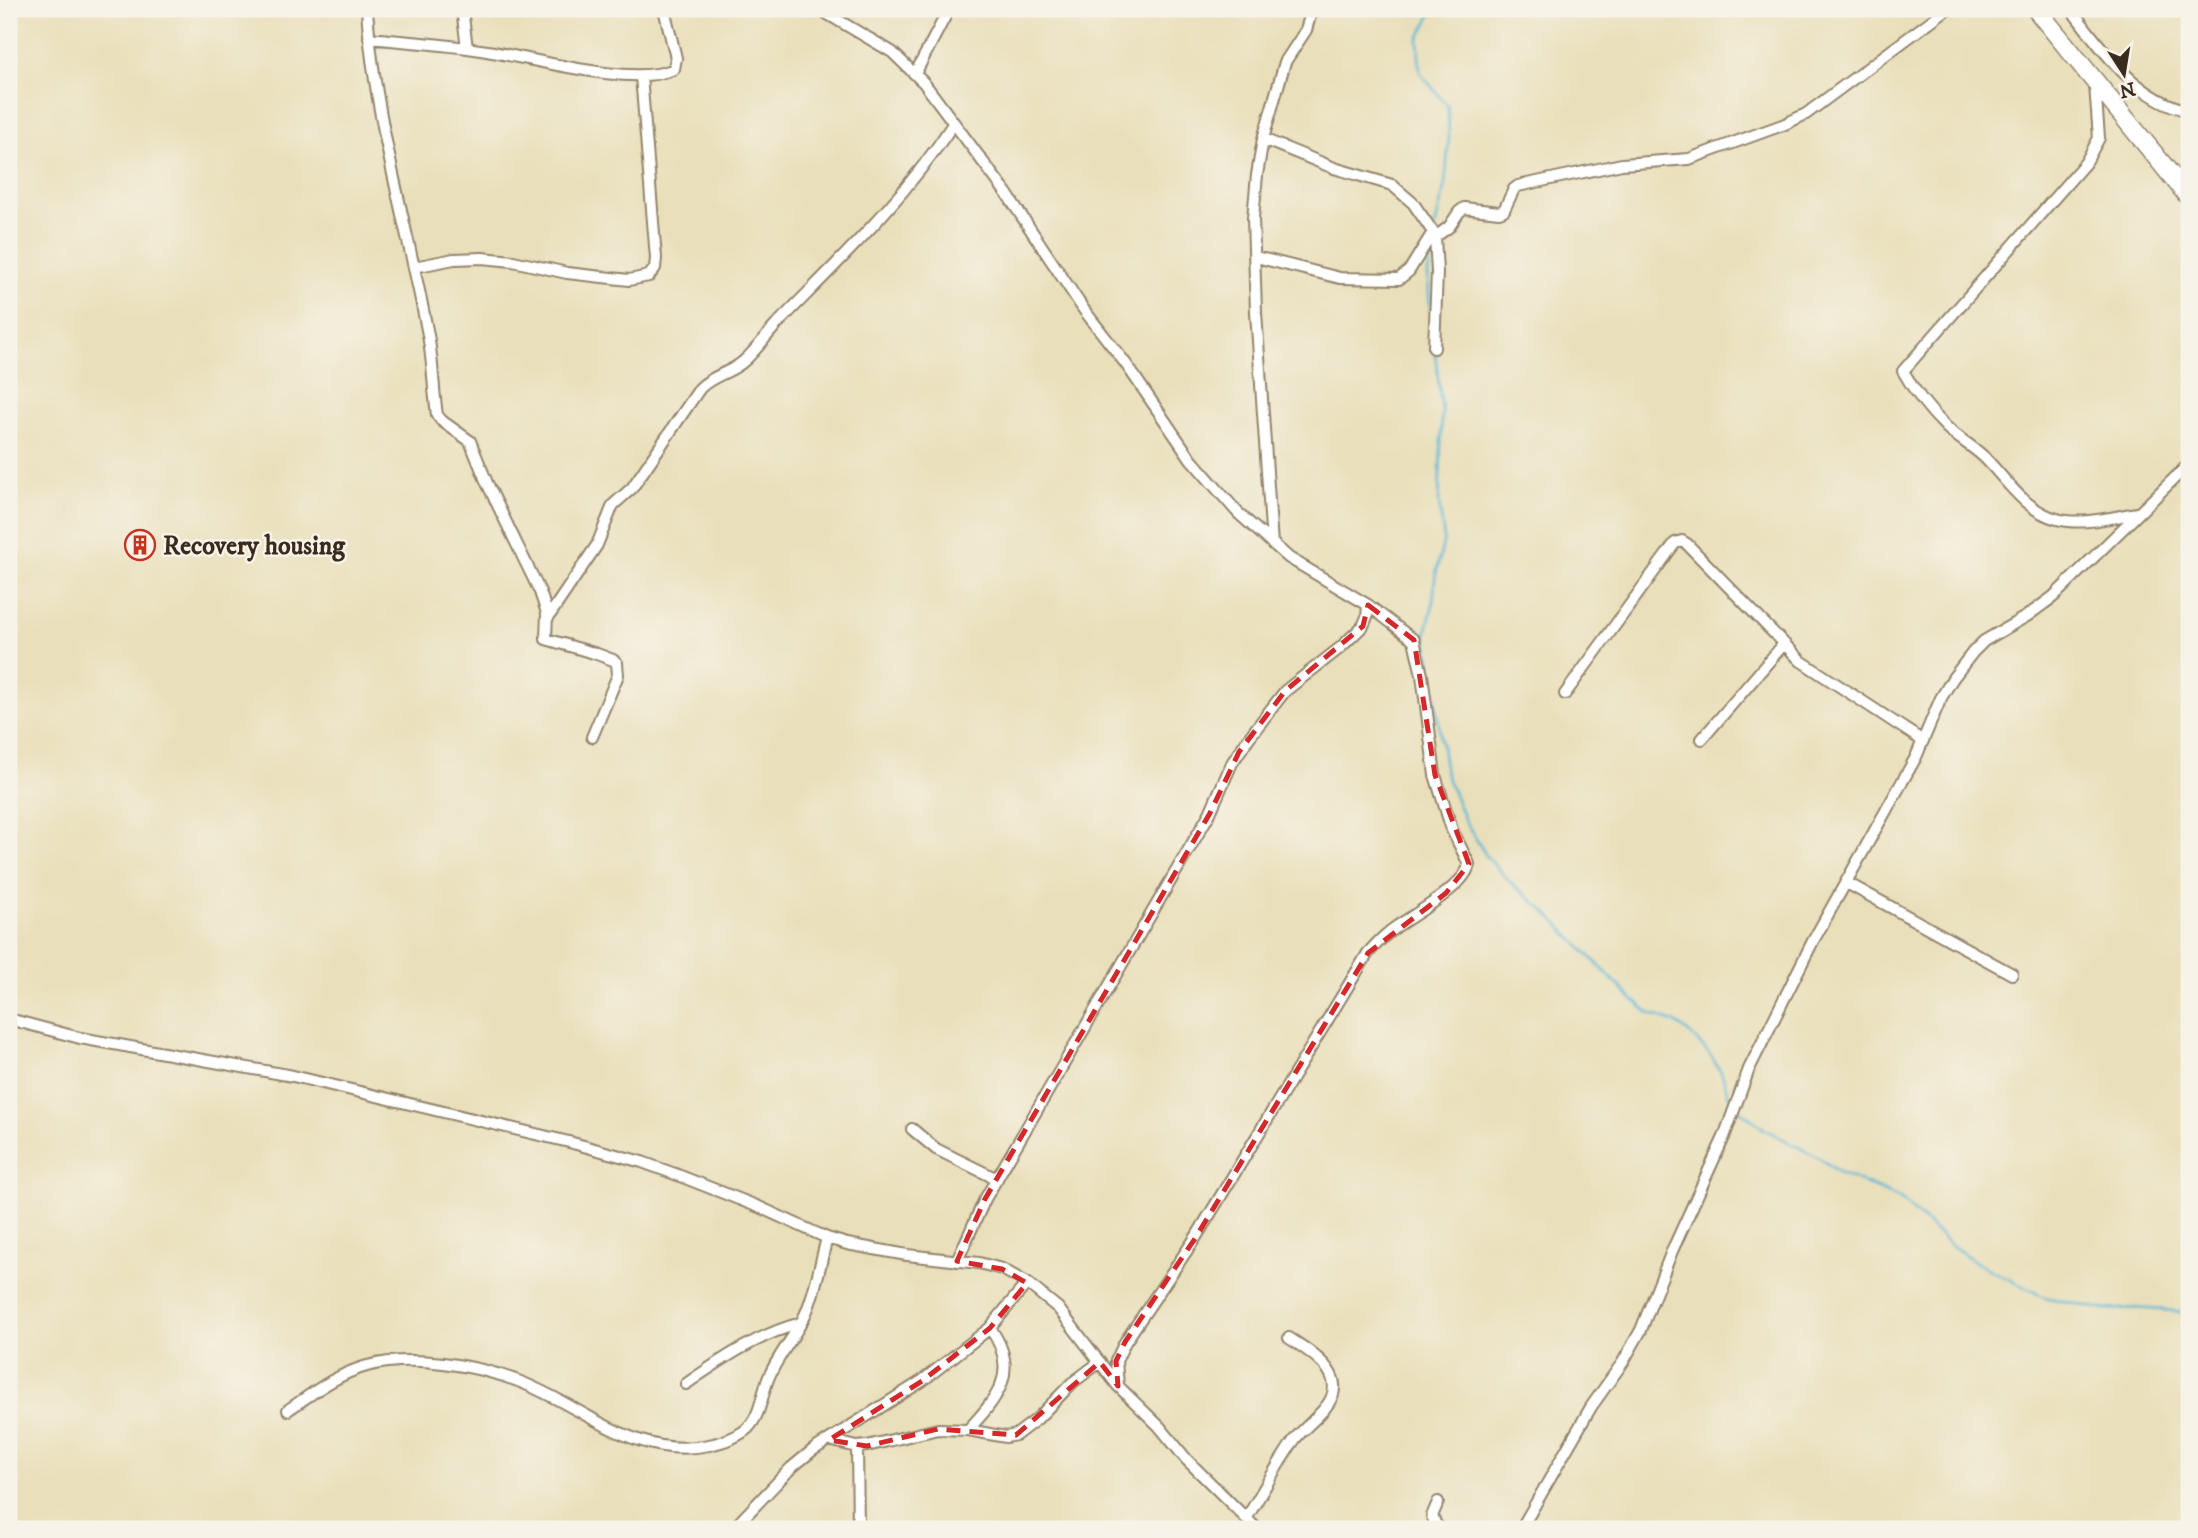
<svg xmlns="http://www.w3.org/2000/svg" width="2198" height="1538" viewBox="0 0 2198 1538" font-family="'IM FELL DW Pica',serif">
	<style>
		.lines { fill: none; stroke-linecap: round; stroke-linejoin: round }
		.stream { stroke: #57b5d6; stroke-width: 2.5 }
		.minor-casing { stroke: #92846c; stroke-width: 14 }
		.trunk-casing { stroke: #92846c; stroke-width: 21 }
		.minor { stroke: #fff; stroke-width: 10 }
		.trunk { stroke: #fff; stroke-width: 18 }
		.marked { fill: none; stroke: #d62828; stroke-width: 5; stroke-dasharray: 14 9; stroke-linejoin: round }
		.labels { text-anchor: middle; stroke-width: 5; stroke-linejoin: round; paint-order: stroke }
		.poi-label { font-size: 26px; font-weight: bold; fill: #3b2a1e; stroke: #f7f3e8; text-anchor: start }
	</style>
	<rect width="100%" height="100%" fill="#f7f3e8"/>
	<filter id="ink" filterUnits="userSpaceOnUse"><feTurbulence type="fractalNoise" baseFrequency=".0143" numOctaves="2"/><feDisplacementMap in="SourceGraphic" scale="14" xChannelSelector="R" yChannelSelector="G"/><feConvolveMatrix kernelMatrix="1 2 1 2 8 2 1 2 1" color-interpolation-filters="sRGB"/></filter>
	<filter id="wash" filterUnits="userSpaceOnUse"><feTurbulence type="fractalNoise" baseFrequency=".00686" numOctaves="4" result="noise"/><feDisplacementMap in="SourceGraphic" scale="28" xChannelSelector="R" yChannelSelector="G"/><feGaussianBlur stdDeviation="1.57" result="paint"/><feColorMatrix in="noise" values="0 0 0 0 0 0 0 0 0 0 0 0 0 0 0 0 0 1.4 0 .05"/><feComposite in="paint" operator="in"/></filter>
	<g filter="url(#wash)">
		<rect width="100%" height="100%" fill="#e9dfba"/>
		<g class="lines">
			<path class="stream" d="M1434,9l-16,31 2,33 28,33 1,31 -4,48 -10,42
				M1430,311l-2,-37 3,-19
				M1435,352l7,60 -3,91 5,36 -9,39 -2,26 -7,30 20,141 19,46 22,36 23,25 36,30 86,87 19,15 23,8 18,13 19,21 11,18 6,20 5,7
				M1739,1110l27,20 55,29 19,14 59,25 52,47 28,19 65,33 62,13 31,-2 39,3 13,3"/>
		</g>
	</g>
	<g filter="url(#ink)">
		<g class="lines">
			<g class="minor-casing">
				<path id="minor" d="M367,9c7,109 41,219 61,326 5,26 5,54 9,80l5,6 28,20 17,42 53,109 7,21 -1,26 51,15 16,6 4,3 1,12 -26,62
					M462,9l5,39
					M819,9l73,43 32,31 83,111 77,116 42,54 65,95 47,54 51,45 79,47 46,35 8,35 13,100 17,55 17,34c-2,21 -56,51 -73,63 -11,7 -19,16 -28,26l-172,284 -71,105 -9,19 2,25
					M2071,9c31,41 65,90 118,102
					M369,38c39,4 79,6 118,13 44,7 148,37 187,18l2,-11 -12,-49
					M915,74l34,-65
					M2095,85l4,53 -13,24 -183,209c11,20 27,40 43,56 12,11 26,19 38,30 23,23 40,53 73,62 24,7 56,-2 80,-6
					M1263,139l71,29 58,17 21,18 20,29 2,5 2,35 -3,76
					M1435,237l14,-10 10,-15 5,-4 35,4 5,-2 10,-21 4,-3 104,-22 67,-5 96,-35 21,-10 141,-105
					M1256,257l84,21 59,1 10,-8 24,-39
					M414,267l40,-8 28,-1 31,3 54,12 62,7 20,-4 6,-8 1,-10 -15,-182
					M1272,544l-16,-232 -3,-94 4,-43 6,-36 22,-77 21,-32 6,-21
					M547,619l50,-74 16,-40 19,-17 68,-100c14,-14 32,-15 45,-28 13,-12 23,-27 36,-40 62,-63 123,-121 172,-196
					M1565,694l110,-151 7,-2 5,3 114,117 122,80
					M1702,739l81,-94
					M1847,883l165,91
					M9,1019l71,19 213,38 276,66 73,20 33,12 84,33 68,31 20,6 60,11 72,8 23,6 25,14 31,25 60,78 41,40 28,34 70,69
					M912,1129l24,20 61,30
					M957,1261l28,-62 225,-386 22,-50 16,-24 37,-48 55,-43 23,-22 4,-9 1,-12
					M686,1384c36,-25 73,-50 115,-61
					M288,1410c25,-17 49,-36 79,-44 45,-12 108,-1 151,15 65,24 117,80 191,64 14,-3 28,-7 39,-17 12,-12 14,-33 20,-49 9,-23 27,-42 37,-64 11,-24 15,-52 22,-77
					M968,1430c30,-33 53,-59 22,-102
					M829,1440l28,7 10,-1 71,-17 30,1 38,7 10,-2 21,-16 35,-36 28,-21
					M857,1447l1,82
					M1438,1502l-6,14 4,9 6,4
					M1246,1519c16,-26 31,-55 49,-80 9,-11 21,-20 30,-31 27,-32 -13,-55 -36,-70
					M733,1529l58,-61 22,-18 109,-69 68,-53 37,-45
					M1521,1529l70,-122 32,-45 18,-32 31,-79 52,-114 25,-68 64,-128 103,-184 25,-59 12,-20 20,-26 11,-11 43,-25 26,-19 136,-133"/>
			</g>
			<g class="trunk-casing">
				<path id="trunk" d="M2036,9l153,188"/>
			</g>
			<use href="#minor" class="minor"/>
			<use href="#trunk" class="trunk"/>
		</g>
	</g>
	<path class="marked" d="M1368,605l46,35 21,135 34,89 -23,29 -78,60 -172,284 -71,105 -9,19 2,25 -18,-24 -84,73 -78,-6 -71,17 -38,-6 93,-59 68,-53 37,-45 -25,-14 -45,-8 28,-62 225,-386 29,-61 46,-61 78,-65z"/>
	<defs>
		<g id="building-ring" transform="scale(1.575)"><circle r="9.5" fill="#f7f3e8" stroke="#c8321e" stroke-width="1.5"/><path d="M-4-6H4V6H1V3H-1V6H-4ZM-2.5-4.3h1.7v1.8h-1.7ZM.8-4.3h1.7v1.8H.8ZM-2.5-1h1.7V.8h-1.7ZM.8-1h1.7V.8H.8Z" fill="#c8321e"/></g>
	</defs>
	<g fill-rule="evenodd">
		<use href="#building-ring" x="140" y="545"/>
	</g>
	<g class="labels">
		<g class="poi-label">
			<text x="163" y="554">Recovery housing</text>
		</g>
	</g>
	<rect width="2198" height="1538" fill="none" stroke="#f7f3e8" stroke-width="35"/>
	<g transform="translate(2124 74) rotate(168)" stroke="#f7f3e8" stroke-width="5" paint-order="stroke">
	<path d="M0-5L12 26L0 18L-12 26Z" fill="#3b2a1e"/>
	<text y="-10" font-size="19" font-weight="bold" text-anchor="middle" fill="#3b2a1e">N</text>
	</g>
</svg>
